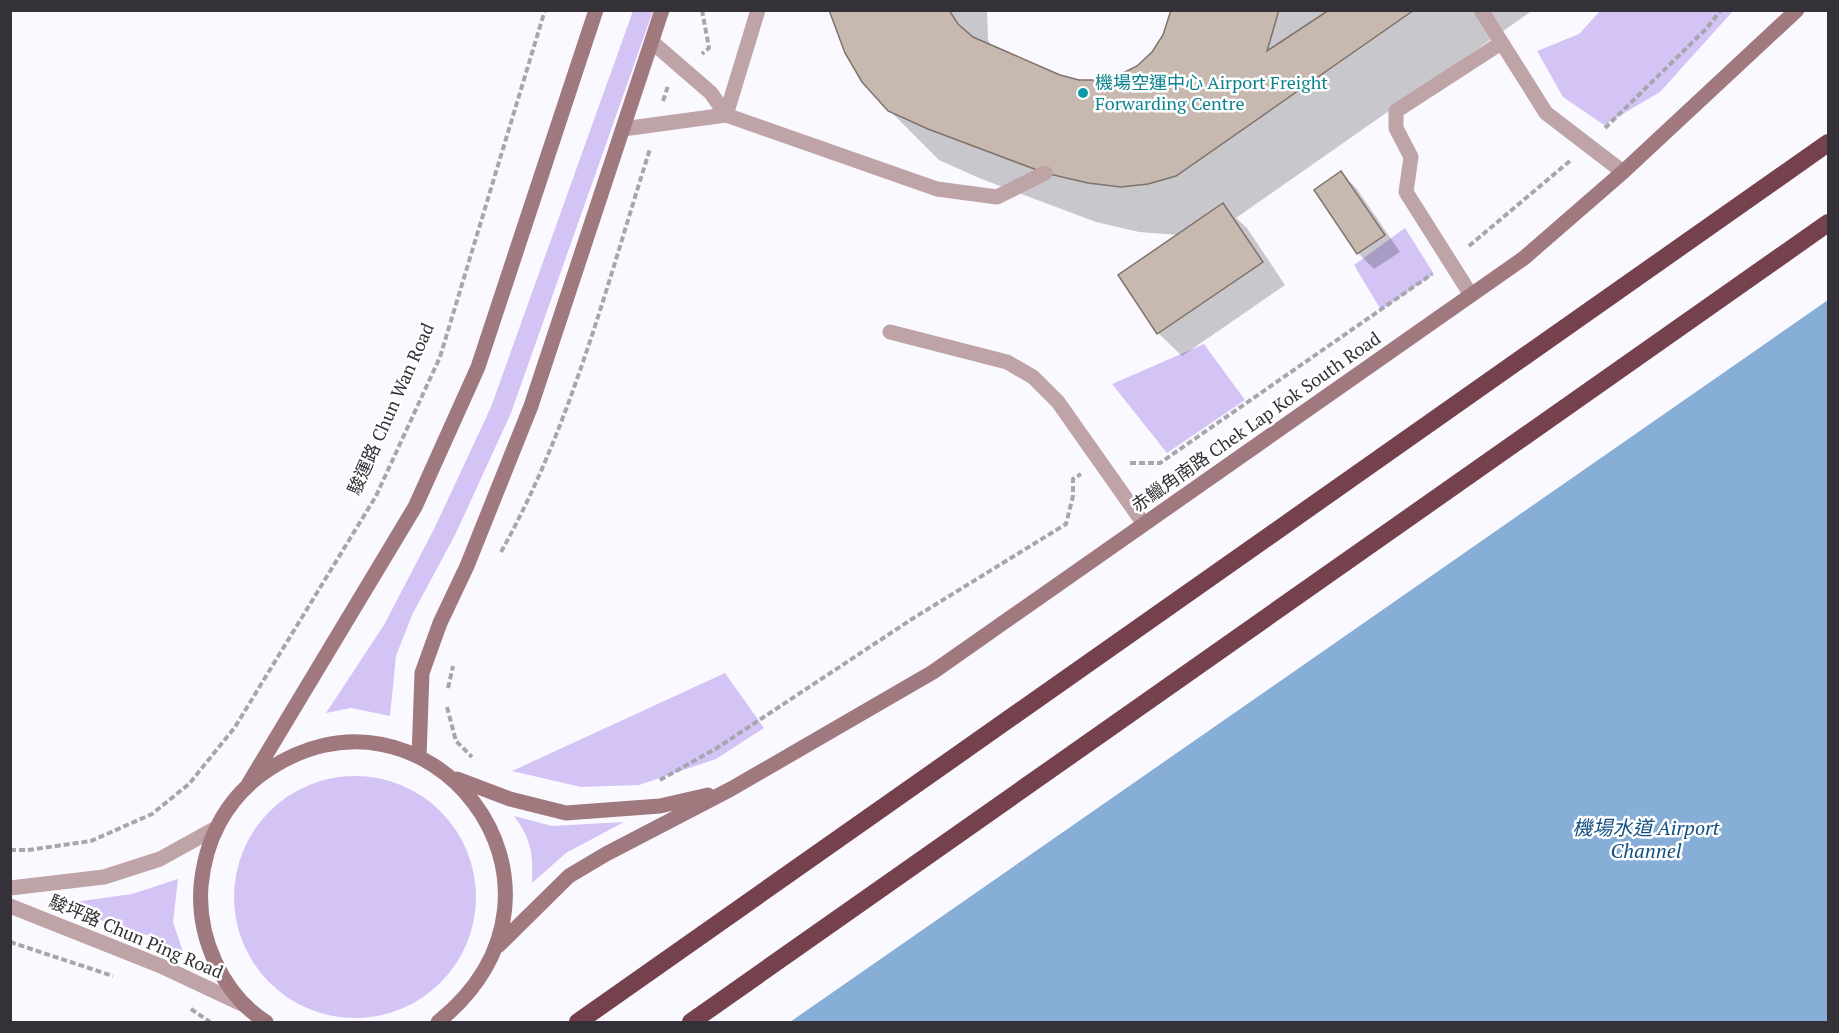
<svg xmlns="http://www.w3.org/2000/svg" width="1839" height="1033" viewBox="0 0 1839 1033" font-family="'PT Serif','Noto Sans TC',serif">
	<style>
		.green { fill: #d4c4f6 }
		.water { fill: #86aed6 }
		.pier { fill: #faf9ff }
		.shadow { fill: #0003 }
		.building { fill: #c8b9b0; stroke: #80726a; stroke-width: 1.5 }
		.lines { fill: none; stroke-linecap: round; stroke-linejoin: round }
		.path { stroke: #a7a6ac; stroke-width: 4; stroke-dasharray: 6 3; stroke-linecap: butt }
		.lane { stroke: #bea3a7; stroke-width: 15 }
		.street { stroke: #bea3a7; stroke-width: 15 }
		.secondary { stroke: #a0797f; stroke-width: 15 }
		.highway { stroke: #75414c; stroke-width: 18 }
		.culture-dot { fill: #0f9aa8; stroke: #fff; stroke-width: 2 }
		.labels { text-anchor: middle; stroke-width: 5; stroke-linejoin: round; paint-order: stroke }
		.culture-label { font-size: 18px; fill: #0d838f; stroke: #fff; text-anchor: start }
		.street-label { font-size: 18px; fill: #343238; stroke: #fff }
		.water-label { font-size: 20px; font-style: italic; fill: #134f81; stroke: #fff }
	</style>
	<rect width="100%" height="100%" fill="#faf9ff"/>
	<path class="green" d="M633,11h20l-142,402 -55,120 -44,82 -16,41 -6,60 -39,-8 -25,5 58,-88 51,-98 56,-120z
		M1600,11v-1l133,1 -73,81 -56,33 -41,-28 -26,-46 42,-17z
		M1405,228l29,46 -53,36 -27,-45z
		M1204,344l41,56 -78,53 -55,-69z
		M725,673l39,55 -48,31 -77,26 -58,2 -69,-16z
		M234 897a121 121 0 1 1 242 0a121 121 0 1 1-242 0Z
		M514,816l38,10 72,-4 -58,31 -34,30c1,-30 0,-42 -18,-67z
		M178,879l-5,43 11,33 -34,-19 -97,-31 79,-11z"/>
	<path class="water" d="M1828,231v791h-1105l289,-202z"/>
	<path class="pier" d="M1828,228v72l-1038,722h-70l291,-205z"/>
	<path class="shadow" d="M830,10h157l1,29 3,9 69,29 19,5 21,-1 20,-4 18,-10 15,-14 12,-17 8,-26h153l1,4 5,-4h201l-297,208 11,10 38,57 -103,71 -24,-23 21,-98 -40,-3 -43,-10 -117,-44 -40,-18 -50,-50 -43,-57z
		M1341,173l16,16 43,63 -26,17 -16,-16 -42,-63z"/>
	<path class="building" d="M829,10h120l9,14 15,13 87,38 19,5h21l19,-5 18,-9 15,-14 11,-17 8,-25h108l-12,41 62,-41h85l-238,166 -28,8 -27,3 -33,-4 -43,-10 -117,-44 -40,-18 -26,-29 -17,-29z
		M1341,171l44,64 -28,19 -43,-64z
		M1223,203l40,59 -106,72 -39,-59z"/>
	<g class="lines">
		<path class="path" d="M702,10l7,38 -7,6
			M663,101l5,-15
			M1605,128l102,-100 14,-18
			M1469,246l102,-86
			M1130,463h30l272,-189
			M501,552c70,-125 106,-268 149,-403
			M448,688l5,-22
			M447,707l9,34 16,16
			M660,780l57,-32 195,-129 154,-95 7,-28v-17l8,-5
			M10,850h18l63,-9 61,-27 37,-30 46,-57 141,-231 64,-139 105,-347
			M10,942l103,34
			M191,1009l19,13"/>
		<path class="lane" d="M1481,10l65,103 77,59
			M652,42l59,51 15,22
			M726,115l32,-105
			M623,129l103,-14 211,74 60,8 48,-24
			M1471,295l-65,-103 5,-35 -15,-29v-17l105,-68"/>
		<path class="street" d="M890,332l117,30 26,15 25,25 86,122
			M10,888l94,-11 56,-18 56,-31
			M10,906l151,60 85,40"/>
		<path class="secondary" d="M419,757l3,-84 18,-50 27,-57 64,-160 131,-396
			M457,779l53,20 56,14 94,-7 48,-11
			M249,783l166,-276 63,-140 118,-357
			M498,946l71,-70 37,-22 125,-65 202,-117 591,-414 99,-86 174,-162
			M266,1022c-44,-28 -69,-85 -65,-136 4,-45 24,-85 61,-112 162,-117 345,112 176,248"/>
		<path class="highway" d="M578,1022l1250,-879
			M691,1022l1137,-799"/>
	</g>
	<circle class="culture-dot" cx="1083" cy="93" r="6"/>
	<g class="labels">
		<g class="culture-label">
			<text x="1095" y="89">機場空運中心 Airport Freight<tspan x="1095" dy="21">Forwarding Centre</tspan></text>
		</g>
		<g class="street-label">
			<text transform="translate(391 409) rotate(-66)" y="6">駿運路 Chun Wan Road</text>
			<text transform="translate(1256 422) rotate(-35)" y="6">赤鱲角南路 Chek Lap Kok South Road</text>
			<text transform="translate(136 937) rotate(23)" y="6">駿坪路 Chun Ping Road</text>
		</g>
		<g class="water-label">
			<text x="1646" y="835">機場水道 Airport<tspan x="1646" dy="23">Channel</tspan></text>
		</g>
	</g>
	<rect width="1839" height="1033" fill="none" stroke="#343238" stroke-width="24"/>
</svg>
